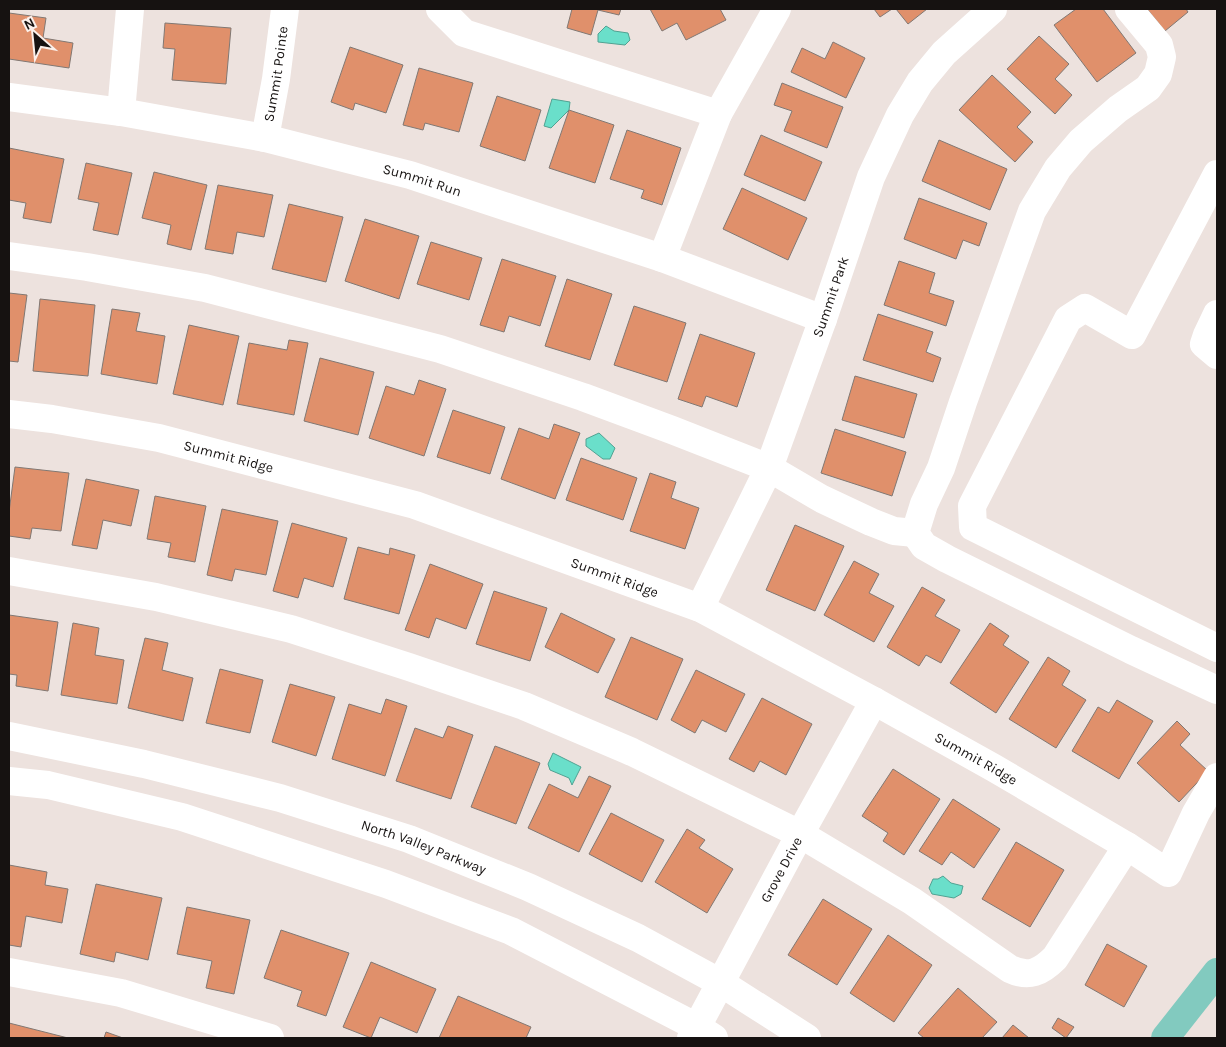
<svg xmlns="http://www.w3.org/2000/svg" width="1226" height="1047" viewBox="0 0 1226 1047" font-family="Karla,sans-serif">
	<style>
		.water { fill: #6adfca; stroke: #51a292 }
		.building { fill: #e0906b; stroke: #817873 }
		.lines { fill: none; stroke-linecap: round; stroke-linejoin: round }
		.minor { stroke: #fff; stroke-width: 28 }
		.major { stroke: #82cabf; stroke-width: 28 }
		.labels { text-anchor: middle; stroke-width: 4.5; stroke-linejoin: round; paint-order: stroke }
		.street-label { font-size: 14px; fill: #161211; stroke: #fbf0eb }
	</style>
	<rect width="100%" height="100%" fill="#ede2de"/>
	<path class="water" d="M606,26l8,5 14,2 2,7 -5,5 -27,-3v-8z
		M552,99l18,3 -1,8 -18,18 -7,-2z
		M599,433l16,15 -5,11h-7l-17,-13v-7z
		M553,753l28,14 -9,18 -3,-7 -19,-8 -2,-6z
		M943,876l8,7 12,3 -2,8 -7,4 -22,-4 -3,-6 4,-9h5z"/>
	<path class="building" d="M572,9h49l-2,6 -21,-5 -7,25 -24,-7z
		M650,9h70l6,11 -40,20 -9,-17 -15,8z
		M874,9h18l-12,8z
		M896,9h31l-19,15z
		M1076,9h27l33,44 -39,29 -43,-57z
		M1147,9h39l2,3 -23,19z
		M9,13l37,5 -3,20 30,5 -4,25 -60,-9z
		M165,23l66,5 -5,56 -54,-4 3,-31 -12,-1z
		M1039,36l30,28 -14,15 17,16 -17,19 -48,-45z
		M833,42l32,16 -19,40 -55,-26 11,-24 23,11z
		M350,47l53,18 -17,48 -31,-10 -2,7 -22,-8z
		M419,68l54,15 -14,49 -34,-9 -2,7 -20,-5z
		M992,75l39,37 -14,15 16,15 -18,20 -56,-52z
		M782,83l61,24 -16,41 -43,-17 8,-20 -18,-6z
		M497,96l44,14 -16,51 -45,-15z
		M569,110l45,15 -19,58 -46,-15z
		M627,130l54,18 -19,57 -21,-7 3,-8 -34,-11z
		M761,135l61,27 -17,39 -61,-26z
		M939,140l68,29 -17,41 -68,-29z
		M9,148l55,11 -13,64 -28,-5 3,-15 -17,-3z
		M86,163l46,10 -14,62 -25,-5 6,-27 -21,-4z
		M154,172l53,13 -16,65 -24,-6 4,-19 -29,-7z
		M218,185l55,10 -9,42 -27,-5 -4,22 -28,-5z
		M742,188l65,30 -19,42 -65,-31z
		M919,198l68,25 -8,23 -16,-6 -7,19 -52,-20z
		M289,204l54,13 -17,65 -54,-13z
		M365,219l54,17 -20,63 -54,-18z
		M431,242l51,16 -13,42 -52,-16z
		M502,259l54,17 -16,50 -31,-10 -5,16 -24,-7z
		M899,261l36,12 -6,20 25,8 -8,25 -62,-21z
		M567,279l45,15 -22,66 -45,-14z
		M9,293l18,2 -9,67 -9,-1z
		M40,299l55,6 -7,71 -55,-5z
		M634,306l52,17 -19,59 -53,-17z
		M112,309l28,4 -4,18 29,5 -8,48 -56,-10z
		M878,314l55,18 -7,20 15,6 -8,24 -70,-22z
		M189,325l50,11 -16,69 -50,-11z
		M700,334l55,19 -18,54 -31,-11 -4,11 -24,-8z
		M289,340l19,3 -14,72 -57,-11 12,-61 38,7z
		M320,358l54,14 -16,63 -54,-14z
		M855,376l62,18 -13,44 -62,-18z
		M419,380l27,9 -22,67 -55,-18 17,-52 28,9z
		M453,410l52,17 -15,47 -53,-17z
		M554,424l26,9 -25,66 -54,-20 18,-51 30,11z
		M835,429l71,23 -14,44 -71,-23z
		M581,458l56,20 -14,42 -57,-20z
		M15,467l54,6 -8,58 -29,-3 -2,11 -21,-3v-24z
		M650,473l26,9 -5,16 28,10 -14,41 -55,-18z
		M86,479l53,11 -8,36 -28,-6 -6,29 -25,-4z
		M155,496l51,10 -11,56 -27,-5 3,-14 -24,-4z
		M222,509l56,12 -12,54 -31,-6 -3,12 -25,-6z
		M292,523l55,15 -14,49 -29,-9 -6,20 -25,-7z
		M795,525l49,21 -29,65 -49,-21z
		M358,547l31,8 1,-7 25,7 -16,59 -55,-15z
		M854,561l25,13 -10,19 25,13 -20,36 -50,-27z
		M430,564l53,20 -17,45 -30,-11 -7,20 -24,-8z
		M922,587l23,13 -10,16 25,14 -19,33 -15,-8 -7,11 -32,-19z
		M494,591l53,17 -17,53 -54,-17z
		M561,613l54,26 -17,34 -53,-26z
		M9,615l49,7 -10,69 -32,-5 1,-11 -8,-1z
		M73,623l26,5 -4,27 29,5 -7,44 -56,-9z
		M990,623l19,13 -6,9 26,17 -33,51 -46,-30z
		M631,637l52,22 -26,61 -52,-23z
		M145,638l23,5 -6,27 31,8 -10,43 -55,-13z
		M1048,657l22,14 -8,14 24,15 -30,48 -47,-29z
		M220,669l43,11 -13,53 -44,-10z
		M696,670l49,24 -19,38 -24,-12 -7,13 -24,-13z
		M290,684l45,13 -19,59 -44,-14z
		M762,698l50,26 -26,51 -26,-14 -6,11 -25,-13z
		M386,699l21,7 -22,70 -53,-17 17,-55 32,10z
		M1117,700l36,21 -34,58 -47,-28 26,-44 11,6z
		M1177,721l13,13 -10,11 28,26 -29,31 -42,-39z
		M448,726l25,9 -22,64 -55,-18 19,-53 28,10z
		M495,746l45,17 -24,61 -45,-17z
		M893,769l47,30 -36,56 -21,-14 5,-8 -26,-17z
		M589,776l22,10 -32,66 -51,-24 21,-44 29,14z
		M953,799l47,30 -26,39 -23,-16 -9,13 -23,-14z
		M611,813l53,27 -22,42 -53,-28z
		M687,829l18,11 -6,8 34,21 -26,44 -52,-31z
		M1016,842l48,28 -34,57 -48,-28z
		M9,865l38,7 -2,13 23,4 -6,34 -36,-7 -5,31 -12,-2z
		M96,884l66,14 -14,62 -32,-8 -2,10 -34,-8z
		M823,899l49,30 -35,56 -49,-30z
		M187,907l63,13 -16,74 -28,-6 6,-27 -35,-7z
		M281,930l68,23 -23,63 -29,-10 5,-15 -38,-13z
		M888,935l44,30 -38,57 -44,-29z
		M1107,944l40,22 -23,41 -39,-22z
		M371,962l65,27 -19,44 -37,-16 -9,21 -28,-11z
		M958,988l39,34 -15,16h-58l-6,-5z
		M458,996l73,31 -5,11h-87z
		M1058,1018l16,9 -8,11 -14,-10z
		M9,1023l59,15h-59z
		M1013,1025l16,13h-27z
		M106,1032l17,6h-19z"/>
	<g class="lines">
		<g class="minor">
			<path d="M440,9l24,24 254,81"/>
			<path d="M1129,9l30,36 3,12 -4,17 -10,14 -30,21 -37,32 -23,27 -26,43 -69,191 -22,66 -17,36 -9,29 9,13 23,13 184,91 86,40"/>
			<path id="s1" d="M9,97l112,15 144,26 145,37 252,83 161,61"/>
			<path d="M121,112l9,-103"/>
			<path id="s2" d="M265,138l11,-59 9,-70"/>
			<path d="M1217,174l-85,161 -47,-27 -17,11 -96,187 1,21 244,121"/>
			<path d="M9,256l78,11 118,21 235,61 143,48 89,33 97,38 53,31 49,23 23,9 21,2"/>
			<path d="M662,258l56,-144 59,-105"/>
			<path d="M1217,314l-10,21 -3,9 13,11"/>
			<path id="s3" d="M9,414l43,5 107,19 256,67 285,103 174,93 120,67 133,78 41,27 28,-60 21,-36"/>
			<path d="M9,571l147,26 135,32 118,38 115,39 108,46 168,82 112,67 98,68c19,9 31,3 45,-11l72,-112"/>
			<path id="s4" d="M700,608l69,-140 54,-149 48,-142 29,-62 20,-33 24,-29 49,-44"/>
			<path id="s5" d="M9,736l135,28 136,34 129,41 119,48 110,51 83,45 86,55"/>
			<path d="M9,781l39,4 134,32 204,67 125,47 186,96 17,11"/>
			<path d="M9,972l112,21 149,45"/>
			<path id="s6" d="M691,1038l109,-204 74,-133"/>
		</g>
		<path class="major" d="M1165,1038l52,-66"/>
	</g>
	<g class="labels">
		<g class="street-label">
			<text dy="5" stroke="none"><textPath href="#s2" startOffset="65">Summit Pointe</textPath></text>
			<text dy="5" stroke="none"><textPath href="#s1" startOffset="422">Summit Run</textPath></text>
			<text dy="5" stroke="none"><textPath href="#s4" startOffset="338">Summit Park</textPath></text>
			<text dy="5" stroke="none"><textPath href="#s3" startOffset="224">Summit Ridge</textPath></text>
			<text dy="5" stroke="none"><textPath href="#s3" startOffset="629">Summit Ridge</textPath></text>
			<text dy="5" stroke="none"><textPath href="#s3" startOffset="1034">Summit Ridge</textPath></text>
			<text dy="5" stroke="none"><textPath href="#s5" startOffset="430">North Valley Parkway</textPath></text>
			<text dy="5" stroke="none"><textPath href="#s6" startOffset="191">Grove Drive</textPath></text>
		</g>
	</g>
	<rect width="1226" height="1047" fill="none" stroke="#161211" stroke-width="20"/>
	<g transform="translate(35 35) rotate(333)" stroke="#fbf0eb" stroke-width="4" paint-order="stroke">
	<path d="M0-4L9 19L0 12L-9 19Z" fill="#161211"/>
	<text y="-8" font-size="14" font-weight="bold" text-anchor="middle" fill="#161211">N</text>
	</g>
</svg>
